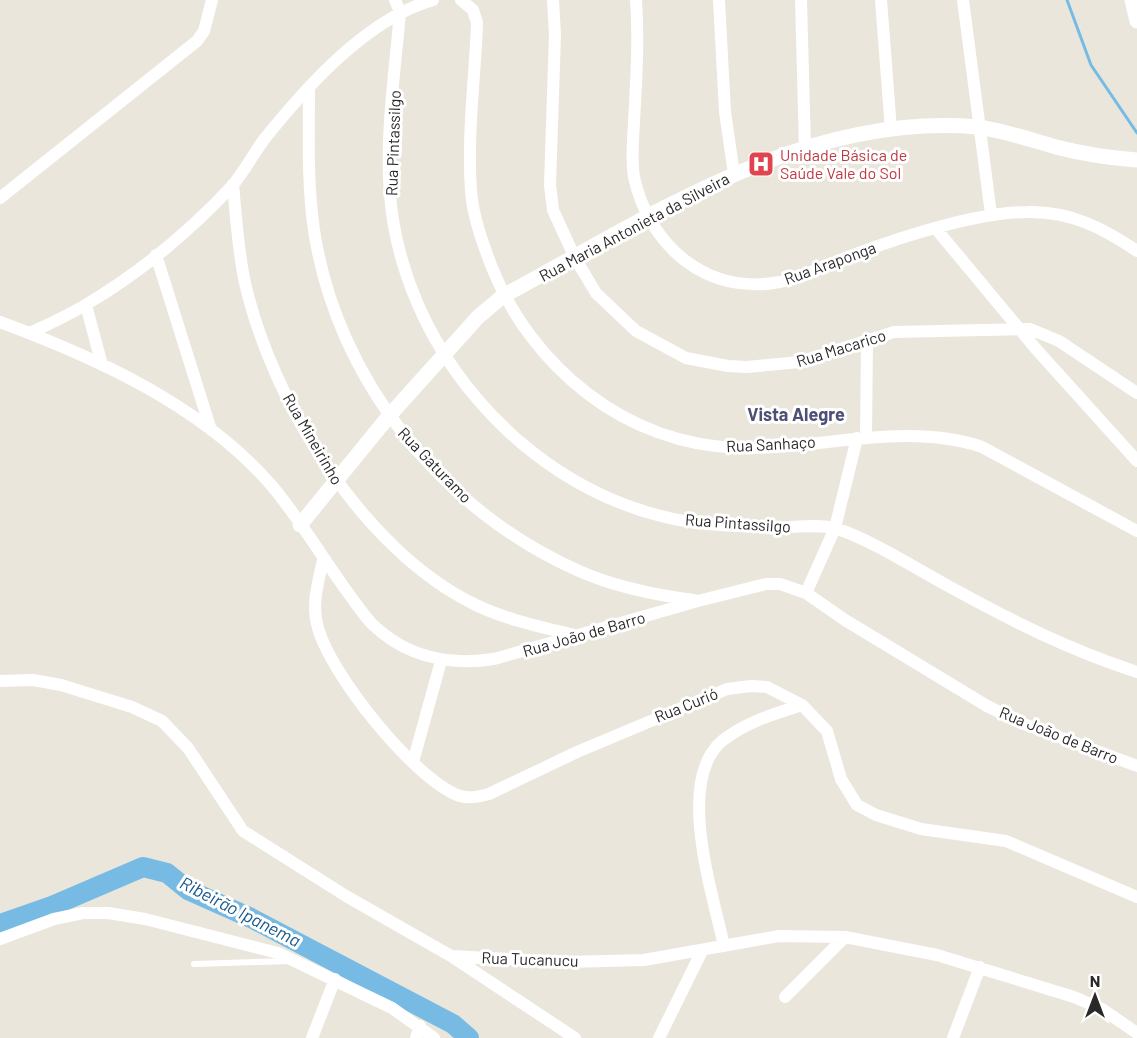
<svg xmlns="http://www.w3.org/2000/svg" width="1137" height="1038" viewBox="0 0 1137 1038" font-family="Barlow,sans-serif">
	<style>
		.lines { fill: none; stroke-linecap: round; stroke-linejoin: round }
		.stream { stroke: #77bbe4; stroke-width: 3 }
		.river { stroke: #77bbe4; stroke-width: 20 }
		.service { stroke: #fff; stroke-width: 6 }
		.minor { stroke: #fff; stroke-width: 12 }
		.tertiary { stroke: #fff; stroke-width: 15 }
		.labels { text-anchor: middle; stroke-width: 6; stroke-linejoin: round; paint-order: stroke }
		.street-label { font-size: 16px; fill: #292929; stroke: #fff }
		.health-label { font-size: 16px; fill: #be3a42; stroke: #fff; text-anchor: start }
		.neighbourhood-label { font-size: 18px; font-weight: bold; fill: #4d5076; stroke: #fff }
		.water-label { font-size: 18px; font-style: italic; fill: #18598e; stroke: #fff }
	</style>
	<rect width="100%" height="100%" fill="#eae6dc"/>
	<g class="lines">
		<path class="stream" d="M1067,0l24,65 46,68"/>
		<path class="river" d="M0,924l52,-18 91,-39 24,6 21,17 63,28 202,106 16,14"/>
		<path class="service" d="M194,964l96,-3"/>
		<path class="minor" d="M395,0l5,12c-5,60 -15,123 -10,183 12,148 127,285 271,321 41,11 84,10 125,11 16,0 37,-3 52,2 39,14 75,38 112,58 64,35 117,62 187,85
			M461,0l12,10 4,13c-2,55 -10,112 -6,168 2,26 11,50 20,74 40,102 135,180 248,183 78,2 166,-27 243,-1l155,84
			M553,0l2,34 -5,151 3,25 22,48 21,35 40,38 50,27 42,8 19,1 53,-5 94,-30 136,-3 29,12 78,52
			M636,0c3,41 0,82 -2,123 -1,17 -3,37 0,54 15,69 73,119 146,105 26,-6 51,-19 76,-28 47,-18 123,-42 172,-42 42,-1 75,16 109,39
			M719,0l6,112 9,62
			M801,0l4,147
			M881,0l10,130
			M963,0l28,214
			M309,89c0,46 -2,94 5,141 22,148 128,281 265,341 36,16 76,24 115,29
			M233,184c3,33 5,67 12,99 27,118 117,266 229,321 32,16 69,23 104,32
			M0,198l197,-157 7,-10 8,-31
			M937,230l99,119 101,112
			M156,255l55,175
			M86,305l16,60
			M0,322c97,36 203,84 272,164 36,43 63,94 99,137 35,34 76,43 123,36l204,-58 68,-17h14l26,9 39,27 142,86 37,18 113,42
			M30,333c19,-9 39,-18 57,-29 52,-31 103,-73 145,-118 13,-15 22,-34 34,-49 42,-52 101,-118 167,-137
			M866,437l1,-98
			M323,560c-5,23 -12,45 -5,68 13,47 94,148 139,167 11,4 21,2 32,-1l88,-42 150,-63 24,-3 16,1 35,18 25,26 14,48 16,26 19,10 45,14 85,12 131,56
			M806,593l29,-65 22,-90
			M0,681l33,-1 28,5 71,22 30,14 26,27 55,83 103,65 105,60 124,82
			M413,762l28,-101
			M0,939l54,-20 29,-6h25l37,6 133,34 114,55 42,30
			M724,946c-11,-52 -49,-165 -2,-205 24,-19 52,-27 80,-36
			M451,956l115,6 78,-2 135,-24 66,1 92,18 137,42 28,12 35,24
			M785,997l60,-60
			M312,1038l23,-59
			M416,1038l4,-12
			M659,1038l43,-87
			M953,1038l27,-71"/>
		<path class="tertiary" d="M1132,0l5,21
			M300,525l89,-109 89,-99 25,-21c146,-78 300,-184 474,-169 26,3 54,13 79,20 27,7 54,11 81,13"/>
	</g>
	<defs>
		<g id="hospital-square" transform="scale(1.35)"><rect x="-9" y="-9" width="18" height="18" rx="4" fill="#e0444e" stroke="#fff"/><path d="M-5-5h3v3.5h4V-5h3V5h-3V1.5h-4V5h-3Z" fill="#fff"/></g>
	</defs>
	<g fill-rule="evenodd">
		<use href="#hospital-square" x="761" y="164"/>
	</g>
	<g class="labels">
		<g class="street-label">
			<text transform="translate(393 143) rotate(-88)" y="6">Rua Pintassilgo</text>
			<text transform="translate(634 227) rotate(-28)" y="6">Rua Maria Antonieta da Silveira</text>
			<text transform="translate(830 263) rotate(-20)" y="6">Rua Araponga</text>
			<text transform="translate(841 348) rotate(-17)" y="6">Rua Macarico</text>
			<text transform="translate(313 439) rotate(60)" y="6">Rua Mineirinho</text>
			<text transform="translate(771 444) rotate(-3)" y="6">Rua Sanhaço</text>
			<text transform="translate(435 465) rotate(46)" y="6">Rua Gaturamo</text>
			<text transform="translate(738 523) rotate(4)" y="6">Rua Pintassilgo</text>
			<text transform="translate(584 634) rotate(-16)" y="6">Rua João de Barro</text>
			<text transform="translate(686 705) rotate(-22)" y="6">Rua Curió</text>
			<text transform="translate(1059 735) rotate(22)" y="6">Rua João de Barro</text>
			<text transform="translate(530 959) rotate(2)" y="6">Rua Tucanucu</text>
		</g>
		<g class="health-label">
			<text x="780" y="161">Unidade Básica de<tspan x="780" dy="18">Saúde Vale do Sol</tspan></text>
		</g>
		<g class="neighbourhood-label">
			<text x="796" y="421">Vista Alegre</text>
		</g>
		<g class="water-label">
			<text transform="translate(240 912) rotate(27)" y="6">Ribeirão Ipanema</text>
		</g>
	</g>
	<g transform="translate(1095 996)" stroke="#ffffff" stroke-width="4.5" paint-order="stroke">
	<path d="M0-4.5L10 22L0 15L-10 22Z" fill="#292929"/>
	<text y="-9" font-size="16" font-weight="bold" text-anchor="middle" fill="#292929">N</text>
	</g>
</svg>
